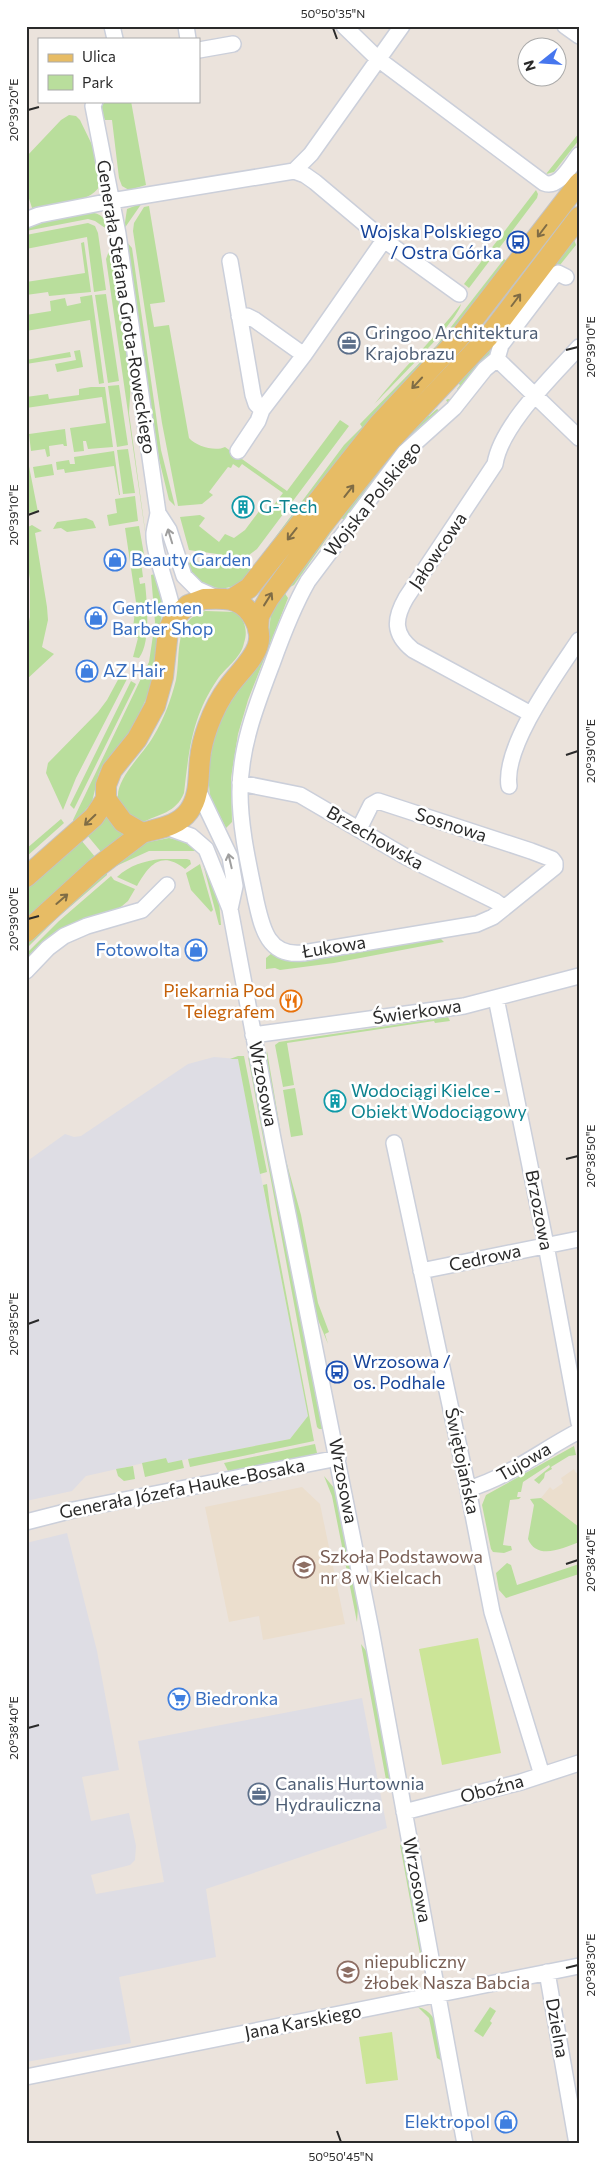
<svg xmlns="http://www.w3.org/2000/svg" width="605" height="2170" viewBox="0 0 605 2170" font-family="Commissioner,sans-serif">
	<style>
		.industrial { fill: #dedde4 }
		.education { fill: #ebdecd }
		.green { fill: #b9de9c }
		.pitch { fill: #cce598 }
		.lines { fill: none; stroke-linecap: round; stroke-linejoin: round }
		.minor-casing { stroke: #cbcfda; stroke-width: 18 }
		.major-casing { stroke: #c3c3c3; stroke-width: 22 }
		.minor { stroke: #fff; stroke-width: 15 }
		.major { stroke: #e7bc65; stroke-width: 20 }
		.oneway { stroke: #7f6c45 }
		.oneway2 { stroke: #9f9f9f }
		.ticks { fill: none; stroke: #2a2a2a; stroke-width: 2 }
		.labels { text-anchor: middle; stroke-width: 5; stroke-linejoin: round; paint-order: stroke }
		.transit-label { font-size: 18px; fill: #164399; stroke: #fff; text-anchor: end }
		.street-label { font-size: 18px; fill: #2a2a2a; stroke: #fff }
		.service-label { font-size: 18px; fill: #4e5e75; stroke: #fff; text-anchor: start }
		.culture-label { font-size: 18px; fill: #0d838f; stroke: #fff; text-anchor: start }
		.shop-label { font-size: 18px; fill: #366cbe; stroke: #fff; text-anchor: start }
		.food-label { font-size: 18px; fill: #c56008; stroke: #fff; text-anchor: end }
		.education-label { font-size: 18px; fill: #785e54; stroke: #fff; text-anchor: start }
		.neatline { fill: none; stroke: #2a2a2a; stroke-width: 2 }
		.ticks-label { font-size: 12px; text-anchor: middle; fill: #2a2a2a }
	</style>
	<rect width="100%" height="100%" fill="#ebe3dc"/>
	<path class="industrial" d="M214,1057l24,2 70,357 -18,23 -122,24 -2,-5 -80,18 -14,15 -46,10v-339l39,-28 9,3 7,-1 107,-72z
		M67,1533l30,118 22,119 -37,7 9,44 38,-8 7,33 -1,14 -5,5 -39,10 5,19 68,-12 -26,-141 224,-43 25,130 -181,61 10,68 -97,20 12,66 -105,19v-519z"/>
	<path class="education" d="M574,1469l2,4 3,-1v55l-38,-29 9,-11 3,3 10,-7 -2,-5z
		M302,1487l18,17 25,120 -82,16 -4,-24 -30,6 -24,-115z"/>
	<path class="green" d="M105,101h26l15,84 -17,5 -7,-4 -3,-8 -7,-58h-7l-5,-11z
		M69,115l7,1 4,4c7,15 24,45 21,62 -4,21 -52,24 -69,26l-6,-19v-32l35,-37z
		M579,133v7l-25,32 -8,2z
		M536,190l2,4 -1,4 -68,90 -5,-4z
		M142,203l-18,26 3,-20z
		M149,206l16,96 -15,2 4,23 15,-2 20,113c7,8 26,14 36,9l62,44 53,-71 9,6 -92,123 -12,9 -56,-8 -9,-33 20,-2 5,3 -6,8 20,16 6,-8 9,4 11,-8 15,-20 7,4 16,-21 -41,-29 -3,4 -6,-4 -2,4 -3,-1 -19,25 4,3 -11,9 -24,2 -16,-83 -29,-192 1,-8 10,-16z
		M89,212c12,1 19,8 22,20l-16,-11 -7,-2 -62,12v-5l12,-4z
		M88,223l7,3 3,7 8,57 -12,2 -7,-55 -61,12v-14z
		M573,237l3,8 -16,20h-4l-59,76 -6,15 -33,37 -1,-4 3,-4 -3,-3z
		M126,241l6,7 29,202 14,56 -6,-6 -10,-41z
		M84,242l7,50 -42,4 -1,-4 -22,3v-13l59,-9 -4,-30z
		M112,243l19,138 -2,32 20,146 -43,-300z
		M504,259l5,4 -250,296 85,-114 18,-18 -2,-3 77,-79z
		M106,294l13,87 -11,2 -13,-88z
		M92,295l12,88 -5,1 -9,-64 -64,11v-16l25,-4 -1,-10 15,-3 2,8 14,-3 -1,-6z
		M461,304c-3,18 -73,85 -89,103 28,-36 61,-67 89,-103z
		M80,350l3,17 -26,5 -2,-8 21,-4 -2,-9z
		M70,352l1,5 -45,7v-4z
		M119,385l9,60 -11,2 -9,-61z
		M91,387h14l8,60 -25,2 -2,-8h-3l1,10 -10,1 -4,-24 36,-5 -4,-26 -76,11v-11l22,-3 1,5 30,-4v-6z
		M448,399l5,1 -108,120 -4,-2 -47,67 -4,2 -2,-3 41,-56 97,-115 3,3 8,-7 3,2 8,-8 -2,-3z
		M65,429l2,17h-3l-1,-2 -14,2 1,10 -3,1 -2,-8 -14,2 -2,-17z
		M128,449l7,44 -12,1 -6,-44z
		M26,451l12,61 -11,1h-1z
		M114,451l6,44h-1l-5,-29 -49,7 -1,-4 -7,1 -1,-8 13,-2 1,4h5l-1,-7z
		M52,464l2,11 -19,3 -2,-11z
		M135,496l3,25 -29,5 -2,-11 10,-2 -2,-14z
		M86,518l7,3 3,7 -29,4 -6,-4 -8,1 4,-7z
		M32,525l10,6 -7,2 12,74 1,13 -6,27 12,7 -28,26v-45l4,-18v-37l-4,-29v-23z
		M139,526l6,34 -4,2 2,15 -4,1 1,6 5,-1c2,19 6,59 -6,75l-6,-1 5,-19 -6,-1 4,-35 -11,-74z
		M193,561l61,8c-4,7 -8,10 -15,14 -21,13 -41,0 -54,-18z
		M155,574l9,33 -7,28 -2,31 -7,29 -17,35 -28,35 -4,8 -7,29 -17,21 -2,-3 76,-158 6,-40 -4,-47z
		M284,592l4,6 -40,102 -10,34 -7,44 1,44 -6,6 -16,-32 -2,-21 4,-27 5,-19 13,-27 33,-43 4,-12 4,-33z
		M205,611l32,1c8,9 11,19 7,31 -3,15 -19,25 -27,37 -25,37 -28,70 -33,113 -8,20 -25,21 -43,30 -51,-24 -4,-59 12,-86 11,-18 18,-37 23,-57 5,-26 -3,-60 29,-69z
		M120,676l7,3 -51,99 -13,32 -17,-37 2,-10 50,-51 9,-12z
		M131,681l5,3 -62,125 -4,-4z
		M108,815l19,19 -25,19 -15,-18z
		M61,819l3,4 -38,34v-8z
		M169,838l17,4 11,9h-48l-35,16 30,-24z
		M81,840l15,18 -70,62v-33z
		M161,859h26l3,1 1,4 -6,5c-24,-19 -36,-4 -48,17l-20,-9c13,-12 27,-16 44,-18z
		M207,862l12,39 2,24h-2l-16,-61z
		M200,864l12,42 1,4 -2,2 -20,-22 -5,-17z
		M107,872v3l-51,44 -30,30v-5l28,-29z
		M111,876l3,4 21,9 -7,12 -12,10 -90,50v-7l33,-33z
		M438,936l6,6 -110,21 -54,7 -5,-2 -9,1v-11l6,-5 21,9z
		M448,1017l2,4 -15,2 -1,-2 -147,22 7,42 -11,2 -8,-42 4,-3z
		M267,1051l14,83 -15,-74z
		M238,1056h6l23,116 -7,2 -22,-115h-8z
		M248,1057l3,4 72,368h-4l-2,-2z
		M295,1088l8,47 -12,2 -8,-47z
		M284,1153l17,62 17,88 11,29 -4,2 3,10 -14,-34z
		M267,1184l4,30 43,227 -124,26 -2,-8 102,-20 18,-23 -45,-231z
		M315,1444l2,9 -5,2 -83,18 -5,-10z
		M574,1446l2,9 -7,1 -18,11 1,2 -7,4 -1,5 -5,6 -5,-4 16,-13 -1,-2 -26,17 -2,10h-3l-1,5h4l-2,2 -9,1 -7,45 8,1 1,4 -8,3 -11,-1 -2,-3 -9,-44 4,-10z
		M166,1458l2,5 14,-3 2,8 -39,9 -3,-14z
		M133,1466l2,13 -11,2 -6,-5 -2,-7z
		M324,1476l11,13 23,117 -1,16 -25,-126z
		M541,1498l38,29v15c-16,6 -42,19 -51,-3l6,-34 -4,-6z
		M507,1563l4,2 6,20 62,-21v10l-73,24 -7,-8 -3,-17z
		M361,1644l6,8 25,135h-3l-2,-2z
		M403,1844l23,121h-4l-22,-120z
		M418,2007c23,5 21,35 24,54l-5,-3 -8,-40z
		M490,2007l6,4 -6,10 2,2 -9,14 -9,-6z"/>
	<path class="pitch" d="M478,1638l23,115 -59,12 -23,-116z
		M392,2032l6,48 -32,4 -7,-47z"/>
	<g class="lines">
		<g class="minor-casing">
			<path id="minor" d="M112,26l3,13
				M186,26l2,13
				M344,26l34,33 166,124c15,6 27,-18 35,-28
				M565,26l14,10
				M199,50l34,-6
				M95,101l-2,5 25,128 40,279c-1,7 -3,13 -4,20 -1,21 17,60 20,85
				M294,171l11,4 10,7 69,58 75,54
				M26,220l13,-5 72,-14 183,-30 17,-17 91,-128
				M230,261l23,134 3,9 6,6
				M239,316h8l8,4 49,35
				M497,359l82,79
				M238,451l20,-30 4,-11 42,-55 80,-115
				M158,513l11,17 15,46 13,13 20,9
				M531,714l-118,-64c-20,-16 -19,-31 -7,-52l89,-134c6,-39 58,-88 84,-117
				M240,783l60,12 106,62 89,44 9,7
				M509,786c-6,-40 48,-113 70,-146
				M198,790l32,67 5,29 -5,23
				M166,827l25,9 15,13 24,60 44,235 97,486 94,514
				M359,829l12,-24 7,-4 153,50 21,8 3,4v4l-62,50 -16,7 -174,29c-35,4 -41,-25 -47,-52 -7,-35 -16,-72 -16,-109 0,-45 16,-86 32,-128 10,-28 21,-57 36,-83l97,-129 49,-44 31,-39 12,-10 4,-14 51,-67 6,-5 8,4
				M26,971l22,-23 16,-12 23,-10 55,-16 25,-25
				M496,998l50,247 33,178
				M253,1035l211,-29 115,-30
				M394,1143l74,346 24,123 50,163
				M421,1271l158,-32
				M468,1489c41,-12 74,-39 111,-58
				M26,1522l47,-12 265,-52
				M404,1812l117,-30 58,-19
				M547,1972l30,172
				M26,2077l553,-111"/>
		</g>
		<g class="major-casing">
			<path id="major" d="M204,599c19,-1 35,-2 47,15 22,31 -5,49 -22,72 -9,12 -16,26 -21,40 -4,11 -7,22 -8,33 -2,18 0,37 -11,52 -11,15 -29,17 -47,22l-19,-11 -17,-23v-14l6,-15 25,-31 18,-33 8,-29 5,-46 6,-13 14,-13z
				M232,599l17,-11 130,-164 80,-86 120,-155
				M258,630l1,-14 10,-18 52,-71 68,-85 99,-105 91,-120
				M26,877l68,-60 12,-18
				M26,932l69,-63 47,-36"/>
		</g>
		<use href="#minor" class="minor"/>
		<use href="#major" class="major"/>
	</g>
	<defs><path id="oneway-shaft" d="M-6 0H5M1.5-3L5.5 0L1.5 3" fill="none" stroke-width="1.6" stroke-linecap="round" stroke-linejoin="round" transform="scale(1.25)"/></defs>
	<g class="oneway">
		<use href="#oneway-shaft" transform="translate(542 231) rotate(127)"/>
		<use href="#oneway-shaft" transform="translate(516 300) rotate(-53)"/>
		<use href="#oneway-shaft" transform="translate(417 383) rotate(133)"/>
		<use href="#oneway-shaft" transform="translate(349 491) rotate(-52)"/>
		<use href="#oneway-shaft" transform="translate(292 534) rotate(128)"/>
		<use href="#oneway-shaft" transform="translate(268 599) rotate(-58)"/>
		<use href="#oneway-shaft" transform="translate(90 820) rotate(136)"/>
		<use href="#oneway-shaft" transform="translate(62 899) rotate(-41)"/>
	</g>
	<g class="oneway2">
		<use href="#oneway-shaft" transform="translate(170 536) rotate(-107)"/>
		<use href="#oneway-shaft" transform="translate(230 861) rotate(-103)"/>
	</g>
	<path class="ticks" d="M333,28l4,11M28,110l11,-3M566,350l12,-3M28,515l11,-4M566,755l12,-4M28,919l11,-3M566,1159l12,-3M28,1324l11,-4M566,1564l12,-4M28,1728l11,-3M566,1968l12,-3M337,2131l4,11"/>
	<defs>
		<g id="bus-ring" transform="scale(1.125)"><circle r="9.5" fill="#fff" stroke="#1a4fb4" stroke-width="1.5"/><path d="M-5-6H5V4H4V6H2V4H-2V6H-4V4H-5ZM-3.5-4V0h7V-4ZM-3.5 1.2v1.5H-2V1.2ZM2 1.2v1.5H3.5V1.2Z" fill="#1a4fb4"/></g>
		<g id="office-ring" transform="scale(1.125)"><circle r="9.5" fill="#fff" stroke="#5c6f8a" stroke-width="1.5"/><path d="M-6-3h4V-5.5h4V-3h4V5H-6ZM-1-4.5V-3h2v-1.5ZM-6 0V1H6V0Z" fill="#5c6f8a"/></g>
		<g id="building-ring" transform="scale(1.125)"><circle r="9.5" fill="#fff" stroke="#0f9aa8" stroke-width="1.5"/><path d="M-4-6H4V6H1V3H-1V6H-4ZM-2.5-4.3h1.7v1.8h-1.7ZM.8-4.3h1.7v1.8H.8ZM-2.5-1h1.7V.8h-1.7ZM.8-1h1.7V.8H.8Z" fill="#0f9aa8"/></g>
		<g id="shop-ring" transform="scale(1.125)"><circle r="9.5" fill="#fff" stroke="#3f7fe0" stroke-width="1.5"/><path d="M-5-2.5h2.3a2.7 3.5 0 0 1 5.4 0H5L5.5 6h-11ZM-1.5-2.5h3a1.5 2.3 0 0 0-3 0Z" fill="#3f7fe0"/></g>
		<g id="restaurant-ring" transform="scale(1.125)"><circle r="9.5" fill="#fff" stroke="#e8710a" stroke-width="1.5"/><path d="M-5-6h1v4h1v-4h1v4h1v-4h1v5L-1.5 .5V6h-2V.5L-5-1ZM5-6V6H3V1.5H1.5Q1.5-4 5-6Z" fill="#e8710a"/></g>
		<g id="school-ring" transform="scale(1.125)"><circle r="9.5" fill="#fff" stroke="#8d6e63" stroke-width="1.5"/><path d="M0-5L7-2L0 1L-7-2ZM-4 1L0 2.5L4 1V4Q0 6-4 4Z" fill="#8d6e63"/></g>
		<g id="supermarket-ring" transform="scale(1.125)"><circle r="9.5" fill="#fff" stroke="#3f7fe0" stroke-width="1.5"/><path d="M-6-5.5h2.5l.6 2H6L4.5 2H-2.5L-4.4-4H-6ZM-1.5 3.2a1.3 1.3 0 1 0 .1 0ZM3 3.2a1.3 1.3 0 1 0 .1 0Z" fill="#3f7fe0"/></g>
	</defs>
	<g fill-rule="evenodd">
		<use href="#bus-ring" x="518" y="242"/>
		<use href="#office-ring" x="349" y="343"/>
		<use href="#building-ring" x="243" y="507"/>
		<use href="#shop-ring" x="115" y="560"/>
		<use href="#shop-ring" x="96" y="618"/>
		<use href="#shop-ring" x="87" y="671"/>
		<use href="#shop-ring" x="196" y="950"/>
		<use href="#restaurant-ring" x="291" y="1001"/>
		<use href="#building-ring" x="335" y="1101"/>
		<use href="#bus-ring" x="337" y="1372"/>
		<use href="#school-ring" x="304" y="1567"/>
		<use href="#supermarket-ring" x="179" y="1699"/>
		<use href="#office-ring" x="259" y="1794"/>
		<use href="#school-ring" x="348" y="1972"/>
		<use href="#shop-ring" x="506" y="2122"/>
	</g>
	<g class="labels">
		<g class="transit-label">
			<text x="502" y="238">Wojska Polskiego<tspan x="502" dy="21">/ Ostra Górka</tspan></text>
			<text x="353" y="1368" text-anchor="start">Wrzosowa /<tspan x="353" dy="21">os. Podhale</tspan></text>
		</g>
		<g class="street-label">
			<text transform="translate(126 307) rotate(81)" y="6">Generała Stefana Grota-Roweckiego</text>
			<text transform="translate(373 499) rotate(-51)" y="6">Wojska Polskiego</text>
			<text transform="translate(438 551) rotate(-56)" y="6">Jałowcowa</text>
			<text transform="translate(451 825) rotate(18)" y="6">Sosnowa</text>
			<text transform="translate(375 838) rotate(30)" y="6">Brzechowska</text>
			<text transform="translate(334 947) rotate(-9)" y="6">Łukowa</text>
			<text transform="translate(417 1012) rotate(-8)" y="6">Świerkowa</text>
			<text transform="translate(263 1084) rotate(79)" y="6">Wrzosowa</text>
			<text transform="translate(539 1210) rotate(79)" y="6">Brzozowa</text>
			<text transform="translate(485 1258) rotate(-12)" y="6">Cedrowa</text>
			<text transform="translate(462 1461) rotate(78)" y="6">Świętojańska</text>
			<text transform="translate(524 1462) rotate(-30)" y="6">Tujowa</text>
			<text transform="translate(343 1481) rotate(79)" y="6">Wrzosowa</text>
			<text transform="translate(182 1489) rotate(-11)" y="6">Generała Józefa Hauke-Bosaka</text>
			<text transform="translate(492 1789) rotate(-15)" y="6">Oboźna</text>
			<text transform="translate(417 1880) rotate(79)" y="6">Wrzosowa</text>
			<text transform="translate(303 2022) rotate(-11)" y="6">Jana Karskiego</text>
			<text transform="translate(557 2028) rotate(80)" y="6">Dzielna</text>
		</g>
		<g class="service-label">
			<text x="365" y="339">Gringoo Architektura<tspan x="365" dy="21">Krajobrazu</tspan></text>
			<text x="275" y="1790">Canalis Hurtownia<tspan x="275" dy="21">Hydrauliczna</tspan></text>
		</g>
		<g class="culture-label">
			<text x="259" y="513">G-Tech</text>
			<text x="351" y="1097">Wodociągi Kielce -<tspan x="351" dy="21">Obiekt Wodociągowy</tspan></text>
		</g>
		<g class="shop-label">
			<text x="131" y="566">Beauty Garden</text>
			<text x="112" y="614">Gentlemen<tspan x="112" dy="21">Barber Shop</tspan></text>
			<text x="103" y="677">AZ Hair</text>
			<text x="180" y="956" text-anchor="end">Fotowolta</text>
			<text x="195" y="1705">Biedronka</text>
			<text x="490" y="2128" text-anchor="end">Elektropol</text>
		</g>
		<g class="food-label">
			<text x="275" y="997">Piekarnia Pod<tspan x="275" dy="21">Telegrafem</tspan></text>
		</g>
		<g class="education-label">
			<text x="320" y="1563">Szkoła Podstawowa<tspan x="320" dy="21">nr 8 w Kielcach</tspan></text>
			<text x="364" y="1968">niepubliczny<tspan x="364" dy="21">żłobek Nasza Babcia</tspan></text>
		</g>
	</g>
	<rect width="605" height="2170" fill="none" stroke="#ffffff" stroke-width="55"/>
	<rect x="38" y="38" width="162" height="65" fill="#ffffff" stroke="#aaaaaa"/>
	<rect x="48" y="54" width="25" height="8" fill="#e7bc65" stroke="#aaaaaa"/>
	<text x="82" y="62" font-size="15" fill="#2a2a2a">Ulica</text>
	<rect x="48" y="75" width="25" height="15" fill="#b9de9c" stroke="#aaaaaa"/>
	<text x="82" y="88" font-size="15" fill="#2a2a2a">Park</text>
	<g transform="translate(542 62) rotate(253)"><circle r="24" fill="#ffffff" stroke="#aaaaaa"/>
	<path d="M0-4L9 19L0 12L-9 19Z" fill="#4676ee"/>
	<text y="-8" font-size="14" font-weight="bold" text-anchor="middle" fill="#2a2a2a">N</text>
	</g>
	<rect x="28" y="28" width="550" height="2114" class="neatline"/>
	<g class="ticks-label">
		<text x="333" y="18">50°50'35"N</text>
		<text transform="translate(14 110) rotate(-90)" y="4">20°39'20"E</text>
		<text transform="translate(591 347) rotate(-90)" y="4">20°39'10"E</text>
		<text transform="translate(14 515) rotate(-90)" y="4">20°39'10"E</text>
		<text transform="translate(591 751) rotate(-90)" y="4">20°39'00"E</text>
		<text transform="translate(14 919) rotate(-90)" y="4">20°39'00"E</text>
		<text transform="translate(591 1156) rotate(-90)" y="4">20°38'50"E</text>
		<text transform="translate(14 1324) rotate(-90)" y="4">20°38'50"E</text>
		<text transform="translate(591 1560) rotate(-90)" y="4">20°38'40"E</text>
		<text transform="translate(14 1728) rotate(-90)" y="4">20°38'40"E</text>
		<text transform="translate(591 1965) rotate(-90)" y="4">20°38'30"E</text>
		<text x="341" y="2161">50°50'45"N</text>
	</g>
</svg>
